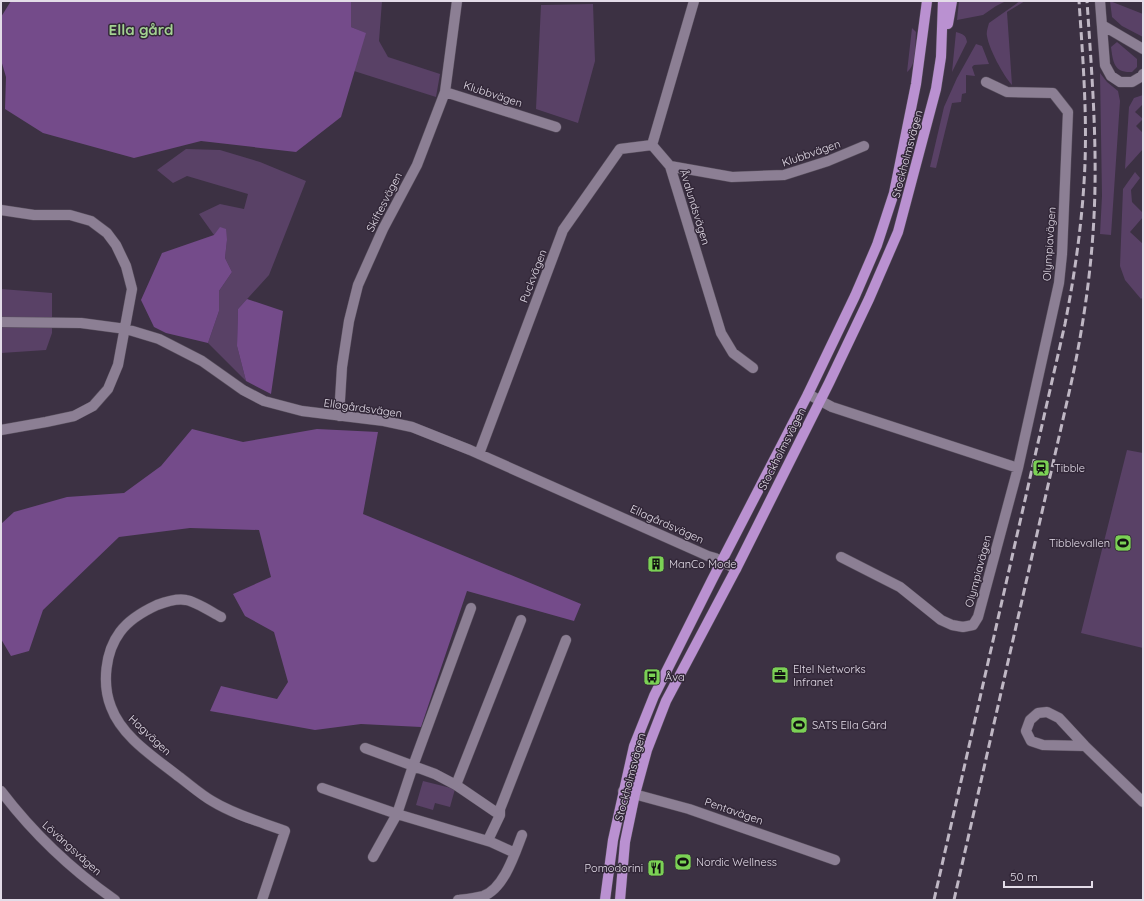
<svg xmlns="http://www.w3.org/2000/svg" width="1144" height="901" viewBox="0 0 1144 901" font-family="Quicksand,sans-serif">
	<style>
		.green { fill: #594166 }
		.forest { fill: #744b8a }
		.lines { fill: none; stroke-linecap: round; stroke-linejoin: round }
		.minor-casing { stroke: #59505e; stroke-width: 11 }
		.major-casing { stroke: #59505e; stroke-width: 11 }
		.minor { stroke: #8c7f94; stroke-width: 10 }
		.major { stroke: #ba91d1; stroke-width: 10 }
		.rail { stroke: #bfb7c4; stroke-width: 3; stroke-dasharray: 8 4; stroke-linecap: butt }
		.labels { text-anchor: middle; stroke-width: 3; stroke-linejoin: round; paint-order: stroke }
		.street-label { font-size: 11px; fill: #e3dce8; stroke: #322738 }
		.poi-label { font-size: 11px; fill: #e3dce8; stroke: #322738; text-anchor: start }
		.district-label { font-size: 15px; font-weight: bold; fill: #a4d292; stroke: #322738 }
	</style>
	<rect width="100%" height="100%" fill="#3c3143"/>
	<path class="green" d="M351,1h31l-3,40 9,16 52,17 -4,23 -82,-26 11,-38 -14,-6z
		M959,1h47l-10,5 -13,9 -26,5z
		M1020,1h5l-18,11 5,73c-9,-10 -23,-36 -25,-49 -1,-4 1,-9 2,-13z
		M1110,1l33,13v23l-21,-11 -10,-9z
		M593,4l2,57 -17,62 -42,-14 5,-104z
		M912,28l4,4c-1,12 1,33 -9,40z
		M956,32c7,2 10,3 11,10l-15,30z
		M1117,42l20,17v8l-5,5c-18,1 -19,-10 -21,-25z
		M976,44l6,2 7,18 -15,1 -2,2 3,9 -9,-1v18l-4,1 -1,8 -9,1 -16,65 -6,-1 14,-60 13,-29z
		M1100,73l7,9 11,9 2,10 -9,134 -11,-1 2,-38z
		M1143,95v9l-8,8 8,7 -7,7 7,7v16l-18,20 4,-62 5,-9z
		M186,149l34,1 40,12 46,19 -37,94 -31,34 -1,37 9,35 -38,-38 11,-32v-20l13,-19 -7,-14 2,-18 -13,-5 -15,-21 21,-10 24,5 4,-15 -61,-18 -14,7 -16,-13z
		M1135,172l5,6 -9,12 1,12 11,11v4l-13,15 13,12v53l-2,2 -16,-19 -5,-14 3,-77z
		M1,289l51,4v40l-6,17 -45,3z
		M1127,450l16,3v195l-62,-15z
		M423,781l32,8 -5,18 -15,-4 -2,7 -17,-5z"/>
	<path class="forest" d="M11,1h340v26l15,6 -25,84 -45,35 -95,-11 -67,17 -91,-25 -38,-24 1,-32 -5,-17v-43z
		M220,227l6,2 1,11 -2,18 7,14 -13,19v20l-11,32 -42,-10 -12,-6 -13,-27 21,-47 52,-18z
		M247,299l36,12 -12,83 -25,-13 -9,-35 1,-37z
		M192,429l51,13 74,-13 61,3 -15,82 218,90 -7,17 -107,-30 -46,136 -60,-3 -46,6 -105,-19 11,-25 56,13 11,-17 -14,-50 -29,-16 -12,-22 38,-17 -12,-47 -69,-2 -71,9 -76,73 -14,41 -18,5 -10,-17v-115l13,-12 53,-15 57,-4 37,-27z"/>
	<g class="lines">
		<g class="minor-casing">
			<path id="minor" d="M694,1l-42,144 18,21 51,167 12,20 20,15
				M1100,1l5,64 6,11 9,6h12l10,-6 1,-2
				M1102,25l41,24
				M445,92l111,35
				M670,166l62,11 52,-2 44,-14 36,-15
				M1,210l33,5h36l21,6 16,12 9,12 10,21 6,23 -14,76 -10,24 -15,17 -19,10 -28,6 -45,8
				M1,322l80,1 45,6 33,10 43,22 41,29 21,11 38,10 82,10 28,6 58,23 238,106 7,2 21,11
				M808,394l24,13 186,61
				M339,416l3,-49 7,-46 9,-36 25,-56 34,-64 28,-73 12,-91
				M479,454l84,-224 57,-81 32,-4
				M841,557l59,30 41,33 11,5 11,2 10,-2 5,-8 40,-149 41,-185 3,-29 6,-142 -15,-19 -46,-1 -21,-10
				M221,617c-8,-4 -26,-16 -35,-17 -10,-2 -21,2 -29,5 -13,6 -29,16 -37,27 -15,20 -18,52 -9,75 11,30 43,50 67,69 11,8 22,18 34,25 23,14 49,21 73,30l-23,69
				M1085,746l-42,-1 -12,-4 -5,-10 4,-11 8,-7 9,-1 12,6 26,28 58,56
				M365,748l70,26 21,11 44,30v-6l66,-169
				M456,785l65,-165
				M322,788l75,26 94,28 -2,-4 11,-23
				M1,791c32,42 71,79 114,109
				M623,791l66,18 146,51
				M491,842l24,11
				M373,857l24,-43 16,-48 58,-158
				M458,900c8,-1 17,-2 25,-4 21,-7 32,-43 39,-61"/>
		</g>
		<g class="major-casing">
			<path id="major" d="M948,24l4,-23
				M605,900l8,-60 21,-94 20,-50 58,-116 96,-186 47,-98 22,-51 17,-52 22,-109 11,-83
				M620,900l5,-58 10,-48 12,-44 19,-49 70,-132 93,-186 40,-84 29,-67 38,-143 5,-32 2,-56"/>
		</g>
		<use href="#minor" class="minor"/>
		<use href="#major" class="major"/>
		<path class="rail" d="M934,900l131,-576c9,-46 16,-93 19,-141 4,-61 -1,-122 -5,-182
			M954,900l117,-516c14,-65 23,-131 24,-198 1,-62 -4,-124 -8,-185"/>
	</g>
	<defs>
		<g id="station-square" transform="scale(0.9)"><rect x="-9" y="-9" width="18" height="18" rx="4" fill="#7bd155" stroke="#322738"/><path d="M-3-6H3Q5-6 5-4V2Q5 4 3 4L4.5 6H3L1.5 4h-3L-3 6H-4.5L-3 4Q-5 4-5 2V-4Q-5-6-3-6ZM-3.5-4v3h7v-3ZM-3.5 1v1.5H-2V1ZM2 1v1.5H3.5V1Z" fill="#111"/></g>
		<g id="stadium-square" transform="scale(0.9)"><rect x="-9" y="-9" width="18" height="18" rx="4" fill="#7bd155" stroke="#322738"/><path d="M0-5a6.5 5 0 1 0 0 10a6.5 5 0 1 0 0-10ZM-3.5-1.8h7v3.6h-7Z" fill="#111"/></g>
		<g id="building-square" transform="scale(0.9)"><rect x="-9" y="-9" width="18" height="18" rx="4" fill="#7bd155" stroke="#322738"/><path d="M-4-6H4V6H1V3H-1V6H-4ZM-2.5-4.3h1.7v1.8h-1.7ZM.8-4.3h1.7v1.8H.8ZM-2.5-1h1.7V.8h-1.7ZM.8-1h1.7V.8H.8Z" fill="#111"/></g>
		<g id="office-square" transform="scale(0.9)"><rect x="-9" y="-9" width="18" height="18" rx="4" fill="#7bd155" stroke="#322738"/><path d="M-6-3h4V-5.5h4V-3h4V5H-6ZM-1-4.5V-3h2v-1.5ZM-6 0V1H6V0Z" fill="#111"/></g>
		<g id="bus-square" transform="scale(0.9)"><rect x="-9" y="-9" width="18" height="18" rx="4" fill="#7bd155" stroke="#322738"/><path d="M-5-6H5V4H4V6H2V4H-2V6H-4V4H-5ZM-3.5-4V0h7V-4ZM-3.5 1.2v1.5H-2V1.2ZM2 1.2v1.5H3.5V1.2Z" fill="#111"/></g>
		<g id="restaurant-square" transform="scale(0.9)"><rect x="-9" y="-9" width="18" height="18" rx="4" fill="#7bd155" stroke="#322738"/><path d="M-5-6h1v4h1v-4h1v4h1v-4h1v5L-1.5 .5V6h-2V.5L-5-1ZM5-6V6H3V1.5H1.5Q1.5-4 5-6Z" fill="#111"/></g>
	</defs>
	<g fill-rule="evenodd">
		<use href="#station-square" x="1041" y="468"/>
		<use href="#stadium-square" x="1123" y="543"/>
		<use href="#building-square" x="656" y="564"/>
		<use href="#office-square" x="780" y="675"/>
		<use href="#bus-square" x="652" y="677"/>
		<use href="#stadium-square" x="799" y="725"/>
		<use href="#stadium-square" x="683" y="862"/>
		<use href="#restaurant-square" x="656" y="868"/>
	</g>
	<g class="labels">
		<g class="street-label">
			<text transform="translate(493 94) rotate(18)" y="4">Klubbvägen</text>
			<text transform="translate(811 153) rotate(-19)" y="4">Klubbvägen</text>
			<text transform="translate(907 154) rotate(-75)" y="4">Stockholmsvägen</text>
			<text transform="translate(384 202) rotate(-63)" y="4">Skiftesvägen</text>
			<text transform="translate(695 207) rotate(73)" y="4">Åvalundsvägen</text>
			<text transform="translate(1049 244) rotate(-86)" y="4">Olympiavägen</text>
			<text transform="translate(533 276) rotate(-69)" y="4">Puckvägen</text>
			<text transform="translate(363 408) rotate(8)" y="4">Ellagårdsvägen</text>
			<text transform="translate(782 449) rotate(-63)" y="4">Stockholmsvägen</text>
			<text transform="translate(667 524) rotate(24)" y="4">Ellagårdsvägen</text>
			<text transform="translate(978 571) rotate(-75)" y="4">Olympiavägen</text>
			<text transform="translate(150 735) rotate(43)" y="4">Hagvägen</text>
			<text transform="translate(630 777) rotate(-75)" y="4">Stockholmsvägen</text>
			<text transform="translate(734 811) rotate(19)" y="4">Pentavägen</text>
			<text transform="translate(72 848) rotate(42)" y="4">Lövängsvägen</text>
		</g>
		<g class="poi-label">
			<text x="1054" y="472">Tibble</text>
			<text x="1110" y="547" text-anchor="end">Tibblevallen</text>
			<text x="669" y="568">ManCo Mode</text>
			<text x="793" y="673">Eltel Networks<tspan x="793" dy="13">Infranet</tspan></text>
			<text x="665" y="681">Åva</text>
			<text x="812" y="729">SATS Ella Gård</text>
			<text x="696" y="866">Nordic Wellness</text>
			<text x="643" y="872" text-anchor="end">Pomodorini</text>
		</g>
		<g class="district-label">
			<text x="141" y="35">Ella gård</text>
		</g>
	</g>
	<rect width="1144" height="901" fill="none" stroke="#e3dce8" stroke-width="4"/>
	<path d="M1004 881v6h88v-6" fill="none" stroke="#e3dce8" stroke-width="2"/>
	<text x="1010" y="881" font-size="12" fill="#e3dce8" stroke="#322738" stroke-width="3" paint-order="stroke">50 m</text>
</svg>
